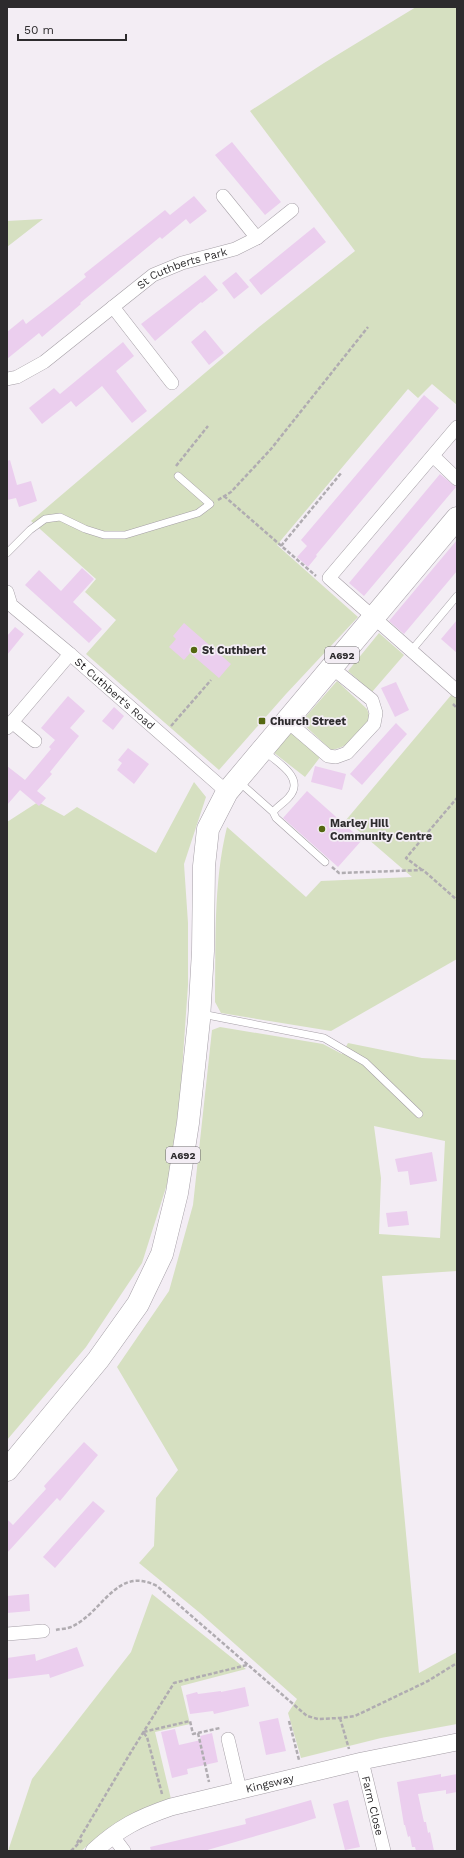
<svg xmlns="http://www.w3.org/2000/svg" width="464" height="1858" viewBox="0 0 464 1858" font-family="'Work Sans',sans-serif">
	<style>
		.green { fill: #d6e0c1; fill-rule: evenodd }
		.building { fill: #ebceee }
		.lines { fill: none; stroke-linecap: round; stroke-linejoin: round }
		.service-casing { stroke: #a59fa6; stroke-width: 8 }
		.minor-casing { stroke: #a59fa6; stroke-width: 14 }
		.tertiary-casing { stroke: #a59fa6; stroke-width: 18 }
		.trunk-casing { stroke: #a59fa6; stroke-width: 23 }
		.path { stroke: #b0acb1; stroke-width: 2.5; stroke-dasharray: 4 2; stroke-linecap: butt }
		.service { stroke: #fff; stroke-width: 7 }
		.minor { stroke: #fff; stroke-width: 13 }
		.tertiary { stroke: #fff; stroke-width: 17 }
		.trunk { stroke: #fff; stroke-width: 22 }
		.poi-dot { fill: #546711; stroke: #f3edf4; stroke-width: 1.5 }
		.labels { text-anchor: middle; stroke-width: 3.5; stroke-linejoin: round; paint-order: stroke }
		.shield { fill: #f3edf4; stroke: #686569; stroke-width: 1 }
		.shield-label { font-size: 10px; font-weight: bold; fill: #2d2b2d }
		.street-label { font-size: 11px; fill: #2d2b2d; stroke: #f3edf4 }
		.poi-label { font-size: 11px; font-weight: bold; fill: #2d2b2d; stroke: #f3edf4; text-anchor: start }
	</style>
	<rect width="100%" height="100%" fill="#f3edf4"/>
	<path class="green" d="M416,7h41v398l-25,-21 -14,14 -10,-9 -131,156 81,72 -72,77 -67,76 -133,-116 30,-34 -31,-28 11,-13 -65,-58 228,-194 96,-76 -105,-140 74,-48z
		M43,219l-36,28v-26z
		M379,633l25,22 -32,37 -24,-21z
		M337,681l30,28 2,6v7c-12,13 -19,25 -38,28l-30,-28z
		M452,694l5,4v261l-126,72 -110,-18 -6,-11c1,-58 -2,-118 12,-175l79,70 15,-16 91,-4 -66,-57z
		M290,731l31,25 -16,21 -32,-25z
		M194,782l12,15 -22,67 4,59v62l-8,114 -11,79 -27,85 -56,84 -79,93v-618l31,-20 26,14 13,-9 79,46z
		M220,1027l103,17 19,10 6,-11 74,15 35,2v211l-75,5 37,397 38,-21v72l-76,14 -80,20 -13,-45 9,-14 -97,-86 -61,-50 15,-17 2,-48 22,-28 -61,-103 52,-76 24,-86 19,-175zM374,1126l71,15 -5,97 -61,-4 2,-56z
		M152,1594l94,75 -65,17 9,38 -35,8 16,67c-34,8 -63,29 -90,52h-73l24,-72 99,-127z"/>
	<path class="building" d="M232,142l49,60 -16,13 -50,-60z
		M194,196l13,15 -17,13 -4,-5 -24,20 -2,-2 -80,66 1,1 -39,33 -3,-4 -32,26v-27l16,-13 3,5 26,-20 34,-27 -2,-3 81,-64 5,5z
		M314,227l12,15 -65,53 -12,-15z
		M236,272l13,15 -15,12 -12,-16z
		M205,275l13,15 -16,13 -1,-1 -46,39 -14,-17z
		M205,330l19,23 -15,12 -18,-23z
		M123,342l11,14 -18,15 31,40 -15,12 -30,-37 -26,21 -5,-6 -29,23 -13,-16 25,-20 6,6z
		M424,395l15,13 -123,147 1,1 -9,11 -11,-10 10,-11 -6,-6z
		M10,460l7,25 14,-4 6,20 -18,6 -3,-9 -9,2v-39z
		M440,474l16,13 -92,109 -15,-13z
		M457,540v31l-53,63 -15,-13z
		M82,568l12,11 -21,23 29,27 -13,14 -64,-58 14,-15 22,21z
		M457,620v33l-16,-14z
		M184,623l47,41 -12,14 -29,-25 -6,7 -15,-13 7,-8 -3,-3z
		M15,627l9,7 -17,21v-19z
		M396,682l13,28 -14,7 -14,-29z
		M68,696l17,15 -15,17 9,8 -29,36 2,2 -15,17 9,7 -7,8 -19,-16 -13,15v-39l18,14 26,-31 -2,-2 6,-7 -14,-12z
		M114,707l10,9 -11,14 -11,-9z
		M396,723l11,11 -45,51 -12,-11z
		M128,748l21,16 -15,20 -17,-14 5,-7 -4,-3z
		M315,766l31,8 -4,16 -31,-8z
		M307,791l55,49 -24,27 -55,-49z
		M432,1152l5,29 -27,4 -2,-14 -10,1 -3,-13z
		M407,1211l2,14 -21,2 -2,-14z
		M84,1442l14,13 -38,46 -3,-3 -50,55v-34l6,6 33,-36 -2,-3z
		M93,1501l12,10 -50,57 -12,-11z
		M29,1594l1,17 -23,2v-17z
		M77,1647l7,19 -34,12 -1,-4 -42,5v-21l28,-4 1,7z
		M245,1687l4,19 -35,8 -1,-3 -23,3 -4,-19 11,-3 1,2 23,-3v1z
		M278,1718l8,33 -20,4 -7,-33z
		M175,1729l4,16 22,-5 -1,-4 12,-3 6,29 -31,7 1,5 -16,4 -11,-46z
		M441,1774v3l16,-3v18l-11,2v-4l-28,4 6,28h2l2,11 2,-1 4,19h-18l-1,-4h-3l-2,-11 -2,1 -3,-12h-1l-7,-43z
		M311,1800l5,18 -22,7 -90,26h-53l-1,-4 96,-23 -1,-5z
		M348,1800l12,47 -15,3 -12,-46z"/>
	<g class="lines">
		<g class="service-casing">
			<path id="service" d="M7,553l23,-23 15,-11 15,-2 25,12 19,6h21l73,-22 12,-9 -32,-28
				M411,651l46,-55
				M238,781l35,31c5,-6 12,-10 16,-15 17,-19 -12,-35 -25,-46
				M273,812l3,6 49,44
				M202,1014l122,24 41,24 54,52"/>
		</g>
		<g class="minor-casing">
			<g id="minor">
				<path d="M223,196l34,42"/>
				<path d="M113,307l59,76"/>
				<path id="s1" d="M7,379l10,-2 27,-15 109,-87 29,-12 53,-14 22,-11 35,-28"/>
				<path d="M457,427l-128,151 128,113"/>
				<path d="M433,456l24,23"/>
				<path id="s2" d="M7,592l4,13 59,49 157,138"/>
				<path d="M287,721l41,35 8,1 11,-4 27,-29 2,-11 -4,-13 -41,-33"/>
				<path d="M12,722l23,19"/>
				<path d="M7,728l63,-74"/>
				<path d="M7,1634l36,-3"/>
				<path d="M228,1739l12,51"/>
				<path id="s3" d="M362,1761l22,90"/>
				<path d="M112,1835l12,16"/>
			</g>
		</g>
		<g class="tertiary-casing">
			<g id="tertiary">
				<path id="s4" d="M94,1851c25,-23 45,-33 77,-44l191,-46 95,-19"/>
			</g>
		</g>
		<g class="trunk-casing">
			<path id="trunk" d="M7,1470l91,-110 40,-56 24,-50 15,-61 11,-70 11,-103 4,-69 1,-85 4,-37 19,-37 230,-274"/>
		</g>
		<path class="path" d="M176,466l32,-40
			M224,496l92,80
			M218,500l13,-8 40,-43 97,-122
			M281,546l61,-74
			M453,704l4,4
			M171,726l40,-46
			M332,867l7,6 84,-3 34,30
			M422,870l-16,-12 51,-60
			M56,1630c4,-1 10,-1 15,-3 32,-14 45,-62 86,-41l143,124 7,6 11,3 22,-1 15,-2 73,-35 29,-18
			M340,1718l9,31
			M289,1721l10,39
			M198,1733l11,49
			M162,1794l-15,-57 -4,-5 47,-11 3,13 27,-6
			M77,1843l54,-91 43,-69 73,-18
			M71,1851l11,-11"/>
		<use href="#service" class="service"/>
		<use href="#minor" class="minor"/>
		<use href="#tertiary" class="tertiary"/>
		<use href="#trunk" class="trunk"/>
	</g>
	<g class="poi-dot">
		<circle cx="194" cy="650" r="4"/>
		<rect x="258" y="717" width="8" height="8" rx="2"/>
		<circle cx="322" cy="829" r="4"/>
	</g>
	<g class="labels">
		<g class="shield">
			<rect x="325" y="647" width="34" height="16" rx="3"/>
			<rect x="166" y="1147" width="34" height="16" rx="3"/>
		</g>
		<g class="shield-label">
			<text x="342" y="659">A692</text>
			<text x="183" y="1159">A692</text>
		</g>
		<g class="street-label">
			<text dy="4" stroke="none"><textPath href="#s1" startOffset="210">St Cuthberts Park</textPath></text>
			<text dy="4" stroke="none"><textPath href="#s2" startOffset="150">St Cuthbert's Road</textPath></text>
			<text dy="4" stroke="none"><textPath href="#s4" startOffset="191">Kingsway</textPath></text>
			<text dy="4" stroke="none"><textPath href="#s3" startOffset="46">Farm Close</textPath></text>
		</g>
		<g class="poi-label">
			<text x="202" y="654">St Cuthbert</text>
			<text x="270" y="725">Church Street</text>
			<text x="330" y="827">Marley Hill<tspan x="330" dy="13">Community Centre</tspan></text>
		</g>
	</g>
	<rect width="464" height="1858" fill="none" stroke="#2d2b2d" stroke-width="16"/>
	<path d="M18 34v6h108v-6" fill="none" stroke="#2d2b2d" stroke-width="2"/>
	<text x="24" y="34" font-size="12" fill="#2d2b2d" stroke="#f3edf4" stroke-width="3" paint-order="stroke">50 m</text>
</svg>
